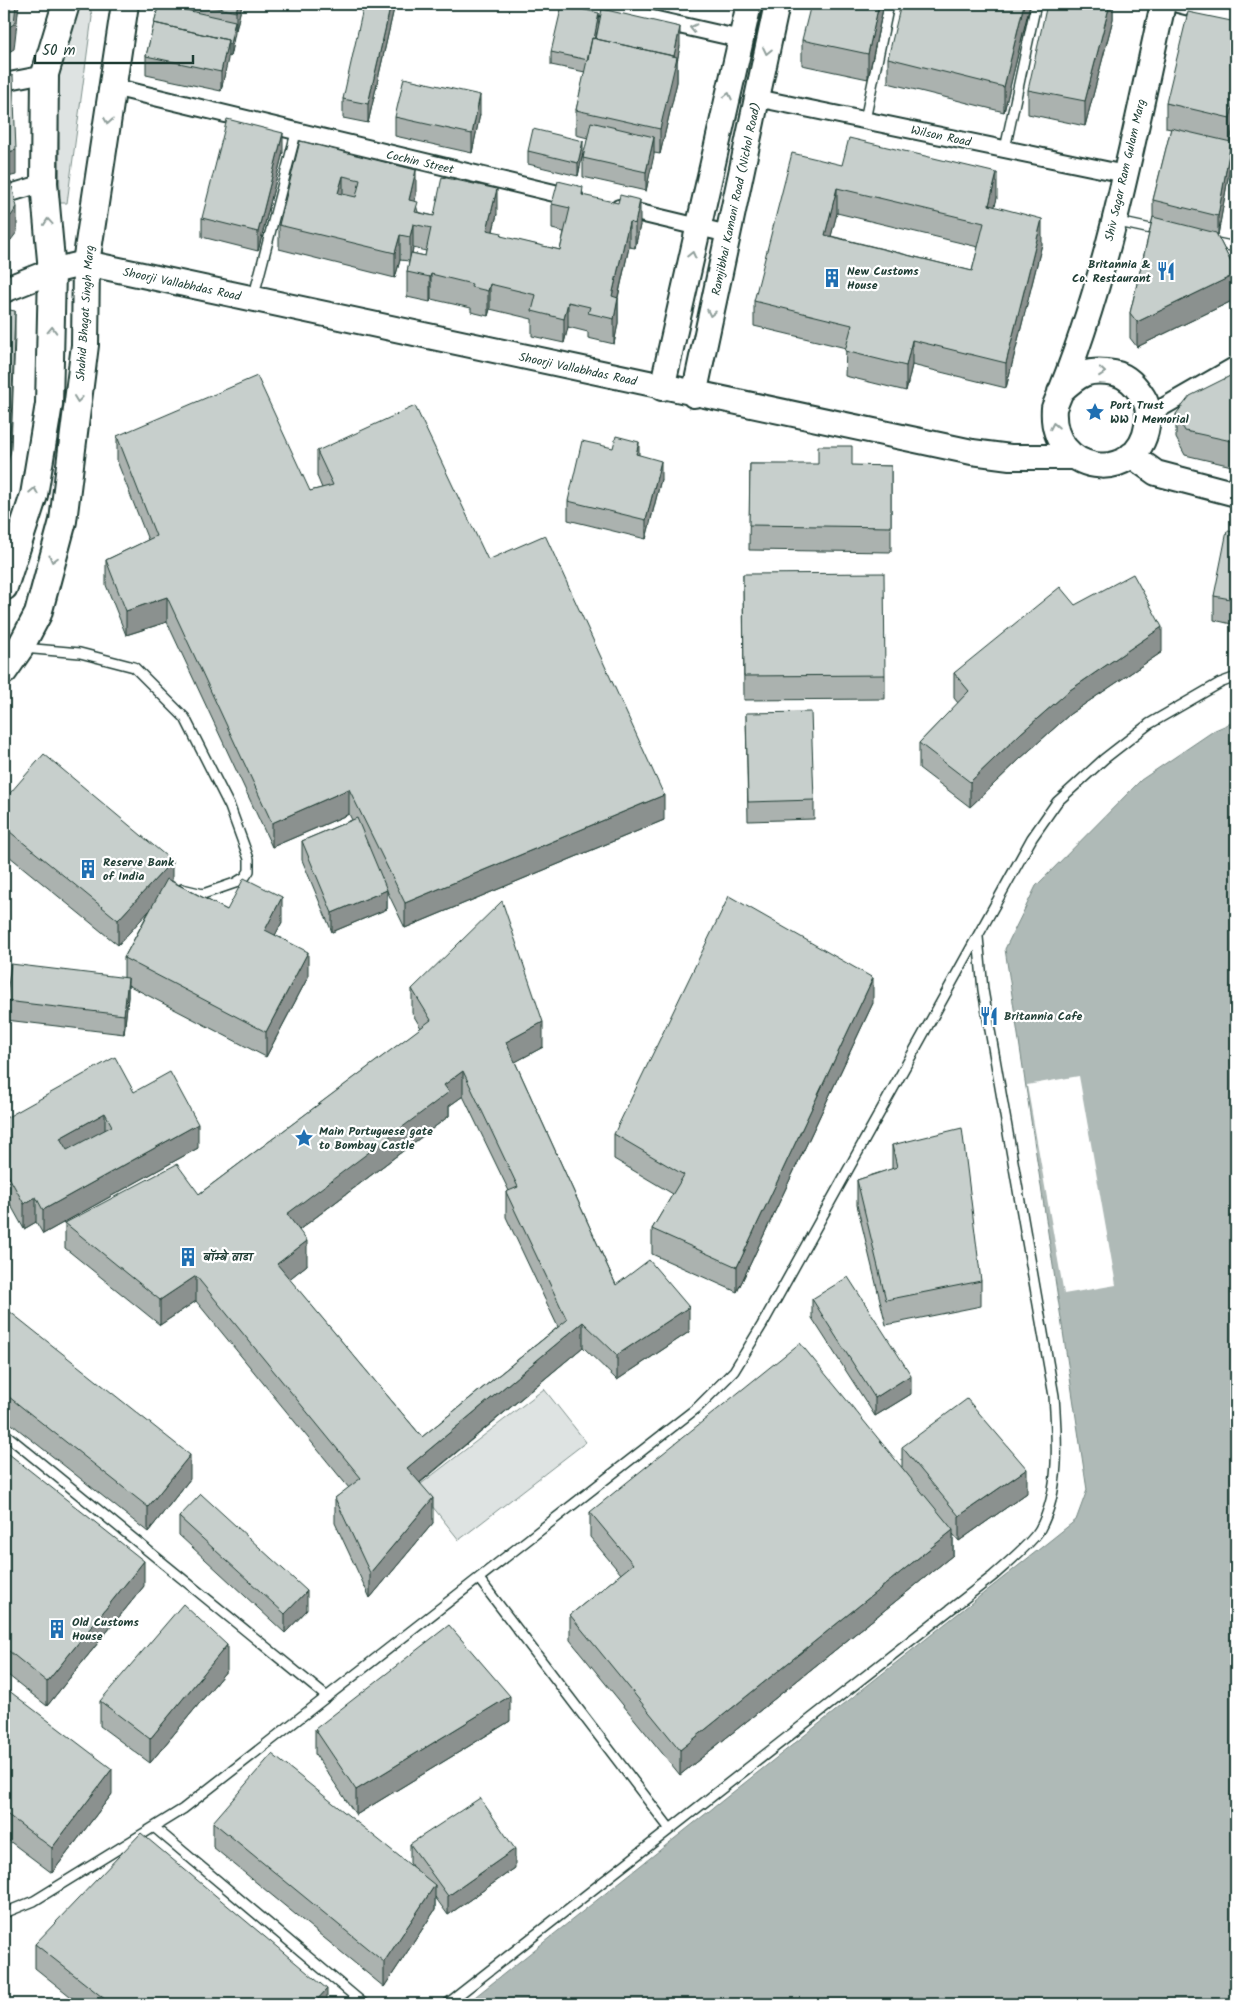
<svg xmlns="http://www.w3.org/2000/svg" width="1240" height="2008" viewBox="0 0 1240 2008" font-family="Kalam,'Playpen Sans Deva',sans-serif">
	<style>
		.green { fill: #dee3e2; stroke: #7e908b }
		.water { fill: #afbab7; stroke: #758883 }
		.pier { fill: #fff }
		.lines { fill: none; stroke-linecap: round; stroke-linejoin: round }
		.lane-casing { stroke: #1f3d34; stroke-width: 12 }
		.street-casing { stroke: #1f3d34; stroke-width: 20 }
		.secondary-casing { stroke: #1f3d34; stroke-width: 28 }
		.primary-casing { stroke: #1f3d34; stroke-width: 30 }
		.lane { stroke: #fff; stroke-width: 9 }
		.street { stroke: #fff; stroke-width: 16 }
		.secondary { stroke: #fff; stroke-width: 24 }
		.primary { stroke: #fff; stroke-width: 26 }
		.wall { fill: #abb2af; stroke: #1f3d34; fill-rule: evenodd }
		.shaded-wall { fill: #8b918f; stroke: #1f3d34 }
		.building { fill: #c7cfcc; stroke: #1f3d34; fill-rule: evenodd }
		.oneway { stroke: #8f9e9a }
		.labels { text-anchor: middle; stroke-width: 4.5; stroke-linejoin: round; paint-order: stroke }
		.street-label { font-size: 12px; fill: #1f3d34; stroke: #fff }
		.poi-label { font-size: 12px; font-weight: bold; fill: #1f3d34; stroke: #fff; text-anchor: start }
	</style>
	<rect width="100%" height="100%" fill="#fff"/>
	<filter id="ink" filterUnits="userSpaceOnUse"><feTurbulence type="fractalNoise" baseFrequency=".02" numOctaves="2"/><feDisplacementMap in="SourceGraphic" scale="10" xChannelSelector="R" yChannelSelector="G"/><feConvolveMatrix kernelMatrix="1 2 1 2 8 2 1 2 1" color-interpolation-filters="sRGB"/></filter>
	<g filter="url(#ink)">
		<path class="green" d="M81,4l9,1 2,12 -25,186h-7l-2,-123 11,-58z
			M544,1389l42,53 -127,98 -42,-53z"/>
		<path class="water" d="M1236,721v1283h-770l610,-484 11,-30 -82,-541 31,-63 105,-106 74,-50z"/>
		<path class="pier" d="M1079,1076l37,209 -52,9 -37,-209z"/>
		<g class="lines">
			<g class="lane-casing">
				<path id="lane" d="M865,120l24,-116
					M1005,149l31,-145
					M1114,221l46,10
					M1212,242l24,5
					M253,299l43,-166
					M23,648l57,5 54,14 51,51 45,89 19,52v12l-4,6 -10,6 -32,11 -21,-5
					M4,1433l323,264
					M479,1579l191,250
					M155,1828l209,176
					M4,1913l30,-12 149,-92 515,-402 36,-36 28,-46 270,-487 25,-36 47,-43 45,-35 71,-41 16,-6
					M447,2004l546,-428c12,-11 40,-34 47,-47 21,-38 17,-91 14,-133l-71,-406 -5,-53"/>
			</g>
			<g class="street-casing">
				<path id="street" d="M586,4l155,35
					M1178,4l58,15
					M4,82l41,-8
					M113,87l462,111
					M757,98l368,76
					M4,195l40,-12
					M619,208l109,26
					M1149,415l87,-50"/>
			</g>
			<g class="secondary-casing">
				<path id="secondary" d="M4,290l48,-19 34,-8 886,189 38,5h62
					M662,388l87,-384
					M1060,392c19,-18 28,-24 54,-19 14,3 22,13 29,24 6,9 6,18 4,29 -9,60 -98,50 -93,-18 54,-128 79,-269 109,-404
					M694,395l83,-391
					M1131,455l25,18 80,21"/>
			</g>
			<g class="primary-casing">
				<path id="primary" d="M4,587l30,-92 15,-91 3,-133 -8,-88 1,-109 21,-70
					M4,671l16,-23 18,-34 25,-93 22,-176 1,-82 39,-259"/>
			</g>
			<use href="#lane" class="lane"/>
			<use href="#street" class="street"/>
			<use href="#secondary" class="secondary"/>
			<use href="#primary" class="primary"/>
		</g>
		<path class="wall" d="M159,4h83l-6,26h-1l-5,27 -2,-1 -7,35 -75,-16v-19z
			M395,4l-27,119 -25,-5v-19z
			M669,4h23l-1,5z
			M884,4l-16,75 -66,-14v-25z
			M1030,4l-26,108 -116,-29v-25z
			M1113,4v15l-28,107 -57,-12v-24z
			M599,23l81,23 -3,16v20l-17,72 -6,-1 -8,38 -63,-14v-19l5,-20 -12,-3v-25l9,-38 -34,-7v-13z
			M1166,103l70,13 -6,26 1,19 -13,74h-1l19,37v27l-99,48 -7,-9v-25l23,-96v-17l18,-71 -5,-1z
			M480,114l-8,39 -77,-17v-19z
			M300,141l116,54 -1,6 3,11 16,4 63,-2 -4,17 9,6 58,13 4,-18 -12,-3v-25l31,-9 57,30 -5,23 -6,-1 -11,51v25l-4,21 -26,-6v-6l-20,-5 -4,16 -32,-7v-17l-42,-10 -2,7 -17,-4v-4l-40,-9 -1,3 -23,-5v-25l2,-11 -9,-1 -5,18 -116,-29v-24zM413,248l13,3 -1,5 -13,-3z
			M528,151l55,2 -5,23 -50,-12z
			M283,152l-25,99 -56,-14v-19z
			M842,165l155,33 -3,9 48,37 -36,144 -94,-23 -6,26 -61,-15 1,-28 -92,-22v-25zM837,213l141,34 -6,24 -141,-35z
			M1236,373v94l-51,-12 -9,-17v-24z
			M117,436l193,55 12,-3 -5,-12v-25l171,109 176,260 -259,108 -18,-37v18l-55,23 -30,-72v-19l50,-21 -3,-6 -77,33 -105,-225 -41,13 -20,-50v-25l42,-20 -31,-79z
			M639,455l22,24 -15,60 -78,-19v-19z
			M750,464l141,2v86l-142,-2z
			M1236,532v93l-22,-5v-24z
			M743,574l142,101v24l-141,1z
			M1075,605l87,47 -92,62 -49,44 -51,49 -51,-39v-25l39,-40 -4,-5v-25z
			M746,713l68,87v19l-66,2z
			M4,800l168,81 55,29 55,12 -7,13 33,42 -42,80 -138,-72v12l-4,37 -118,-14v-19l118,-23v-20l26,-49 -32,36 -114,-93z
			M412,989l131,58 -28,15 101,223 73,47 -72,48 -34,-33 -163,136 13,40 -63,75 -35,-75v-25l14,-10 -153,-187 -36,24 -95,-77v-25l134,-29 222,-166 -9,-15zM463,1096l46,95 -3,1v25l52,110 -136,110 -133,-158 18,-14 -8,-35 150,-114v-10z
			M873,1003l-136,289 -85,-38v-25l21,-35 -59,-35v-25z
			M134,1092l64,56 -155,86 -7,-12 -12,7 -20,-36v-74z
			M892,1145l89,136v25l-95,19 -29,-120v-25l35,-11z
			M812,1299l99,95 -36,22 -63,-98z
			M4,1307l186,172 -42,53 -144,-114z
			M902,1447l125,46 -68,48 -6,-7v21l-273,220 -110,-135v-25l51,-41 -31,-37v-25l312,-45z
			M4,1450l140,136 -97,120 -43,-34z
			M179,1517l128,93 -22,23 -106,-98z
			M227,1670l-77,93 -50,-37v-25z
			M4,1687l108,107 -60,79 -48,-36z
			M510,1721l-154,94 -41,-61v-25z
			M213,1822l200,46 -3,-5v-19l105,24 -67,47 -13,-18v13l-51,77 -171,-140z
			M35,1944l292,60h-247l-45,-36z"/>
		<path class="shaded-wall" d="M16,4h3l-5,45 -10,6v-25z
			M238,4h4l-6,26v-18z
			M391,4h4l-27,119v-19z
			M879,4h5l-16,75v-25z
			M1024,4h6l-26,108v-25z
			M1110,4h3v15l-28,107v-25z
			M599,13v13l-10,34z
			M235,21v12l-5,24v-13z
			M680,27v19l-3,16v20l-17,72v-25l13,-69z
			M228,40v19l-7,32v-19z
			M1236,91v25l-6,27v-25z
			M480,95v19l-8,39v-19z
			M283,133v19l-25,99v-19z
			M654,137v18l-8,36v-19z
			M583,141v12l-5,23v-13z
			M1231,142v19l-13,74v-19z
			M16,150v25l-12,3v-25z
			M416,170v25l-7,30v-25z
			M997,173v25l-8,32v-25z
			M343,176v25l-5,-8z
			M837,188v25l-12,47v-25z
			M497,189v25l-10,41v-25z
			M640,200v25l-5,23v-24z
			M17,207v25l-6,8 -7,3v-25z
			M1042,219v25l-36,144v-25z
			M629,222v25l-16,72 -1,-23z
			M413,224v24l-3,14v-25z
			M400,235v25l-5,18v-25z
			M431,274v25l-1,3v-25z
			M1236,274v25l-99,48v-25z
			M490,284v25l-2,7v-25z
			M618,298v25l-4,21v-25z
			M568,302v25l-4,16v-24z
			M15,311v25l-4,113 -7,30v-25z
			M912,340v25l-6,26v-25z
			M639,442v19l-3,-7z
			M661,461v18l-15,60v-19z
			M167,597v25l-41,13v-24z
			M1162,627v25l-92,62 -49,44 -51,49v-25l51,-49 49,-43z
			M349,789v25l-77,33v-24z
			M664,795v25l-259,108v-25z
			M172,861v25l-54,59v-25z
			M387,890v19l-55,23v-19z
			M282,897v25l-17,33v-25z
			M308,952v25l-42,80v-25z
			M128,978v19l-4,37v-19z
			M873,978v25l-136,289v-25z
			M543,1022v25l-37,20v-25z
			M463,1071v25l-14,10v10l-162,123v-25l157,-129z
			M105,1113v25l-45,24v-24z
			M198,1124v24l-155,86v-24z
			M36,1197v25l-12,7v-25z
			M307,1241v24l-30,24v-25z
			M196,1276v25l-36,24v-25z
			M689,1307v25l-72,48v-25z
			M583,1322v25l-176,146v-25z
			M911,1375v19l-36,22v-18z
			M190,1455v24l-42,53v-25z
			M1027,1469v24l-68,48v-25z
			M433,1498v25l-63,75v-25z
			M953,1530v25l-273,220v-25z
			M144,1561v25l-97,120v-24z
			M307,1591v19l-22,23v-19z
			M227,1645v25l-77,93v-24z
			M510,1696v25l-154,94v-25z
			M112,1769v25l-60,79v-25z
			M515,1849v19l-67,47v-19z
			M435,1885v25l-51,77v-25z
			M327,1989v15h-14z"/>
		<path class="building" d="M4,4h12l-2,20 -10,6z
			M159,4l76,17 -5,23h-2v-4l-74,-17z
			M201,4h37l-2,8z
			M364,4h27l-23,100 -25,-5z
			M811,4h68l-11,50 -66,-14z
			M901,4h123l-20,83 -116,-29z
			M1047,4h63l-25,97 -57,-11z
			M562,5l37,8 -5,26 -2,-1 -4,22 -37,-8z
			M602,9l78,18 -6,29 -78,-17z
			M1188,12l48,10v69l-6,27 -64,-15z
			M154,23l74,17 -7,32 -75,-16z
			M592,38l85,19 -17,72 -84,-19z
			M4,72l9,4 3,74 -12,3z
			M404,78l76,17 -8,39 -77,-17z
			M227,119l56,14 -25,99 -56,-14z
			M591,122l63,15 -8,35 -63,-14z
			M1171,128l60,14 -13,74 -65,-16z
			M533,129l50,12 -5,22 -50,-12z
			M849,138l148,35 -8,32 53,14 -36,144 -94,-23 -6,26 -61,-15 7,-26 -98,-24 38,-148 50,12zM837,188l147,35 -12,48 -147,-36z
			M300,141l116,29 -7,30 9,2 -3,10 19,4 8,-39 55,12 -10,41 15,3 -1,3 59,14 10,-42 -18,-4 6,-23 25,6 -1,8 36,8 2,-8 20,5 -5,24 -6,-2 -17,74 6,2 -4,21 -26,-6 2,-6 -22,-5 -4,17 -32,-8 4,-16 -46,-11 -2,7 -17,-4 1,-3 -41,-10 -1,3 -23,-5 4,-19 14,3 6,-28 -18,-4 -3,13 -10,-2 -5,18 -116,-28zM343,176l17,4 -4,17 -18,-4z
			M11,181l6,26 -6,9 -7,2v-35z
			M1153,217l63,16 20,39v2l-99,48 -7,-9z
			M4,309l11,2 -4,113 -7,30z
			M1236,373v69l-51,-11 -9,-17 14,-18z
			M257,376l53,115 23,-6 -16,-34 98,-45 73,154 57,-25 119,260 -259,108 -56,-114 -77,34 -105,-226 -41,14 -20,-51 50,-24 -39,-100z
			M616,436l23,6 -3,12 25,7 -15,59 -78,-19 14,-60 31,7z
			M818,446h34v19l39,1v61l-142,-2 1,-61h68z
			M1227,531l9,1v68l-22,-4z
			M884,573l1,102 -141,1 -1,-102z
			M1133,574l29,53 -92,63 -49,43 -51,49 -51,-39 50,-52 -15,-18 106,-86 15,18z
			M811,712l3,88 -66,2 -2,-89z
			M44,754l128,107 -54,59 -114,-93v-27z
			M357,818l30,72 -55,23 -30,-72z
			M244,878l38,19 -17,33 43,22 -42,80 -142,-74 43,-79 60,31z
			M729,896l144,82 -136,289 -85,-38 32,-54 -70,-41z
			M502,901l41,121 -37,20 110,243 33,-25 40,47 -72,48 -34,-33 -176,146 26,30 -63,75 -35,-75 26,-20 -165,-202 -36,24 -95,-77 112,-59 22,30 232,-174 -19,-31zM463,1071l55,116 -12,5 61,128 -145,117 -145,-173 30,-23 -20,-27 162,-122 -5,-7z
			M11,964l117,14 -4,37 -118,-14z
			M115,1057l19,35 36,-20 28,52 -155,86 -7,-13 -12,7 -20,-36v-49zM105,1113l7,13 -45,24 -7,-12z
			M962,1128l19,153 -95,19 -29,-120 40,-13 -5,-22z
			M848,1277l63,98 -36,23 -63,-99z
			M4,1307l186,148 -42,52 -144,-114z
			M800,1343l153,187 -273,220 -110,-135 63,-51 -43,-52z
			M967,1399l60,70 -68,47 -57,-69z
			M4,1450l140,111 -97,121 -43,-35z
			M201,1494l106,97 -22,23 -106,-97z
			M183,1604l44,41 -77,94 -50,-38z
			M449,1625l61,71 -154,94 -41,-61z
			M4,1687l108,82 -60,79 -48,-36z
			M272,1754l163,131 -51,77 -171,-140z
			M480,1798l35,51 -67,47 -38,-52z
			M141,1833l186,156 -14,15h-202l-76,-60z"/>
		<defs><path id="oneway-chevron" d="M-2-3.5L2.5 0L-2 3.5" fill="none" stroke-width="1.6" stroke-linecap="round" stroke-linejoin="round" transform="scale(1.25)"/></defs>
		<g class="oneway">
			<use href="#oneway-chevron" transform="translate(693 28) rotate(-167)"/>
			<use href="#oneway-chevron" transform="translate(767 51) rotate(102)"/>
			<use href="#oneway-chevron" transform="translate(728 96) rotate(-77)"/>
			<use href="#oneway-chevron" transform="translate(108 121) rotate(99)"/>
			<use href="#oneway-chevron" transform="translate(48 222) rotate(-95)"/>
			<use href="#oneway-chevron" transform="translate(692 255) rotate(-77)"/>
			<use href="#oneway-chevron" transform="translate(711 313) rotate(102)"/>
			<use href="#oneway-chevron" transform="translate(52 330) rotate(-88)"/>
			<use href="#oneway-chevron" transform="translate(1102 372) rotate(5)"/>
			<use href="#oneway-chevron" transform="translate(78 399) rotate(97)"/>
			<use href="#oneway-chevron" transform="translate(1054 426) rotate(-101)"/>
			<use href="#oneway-chevron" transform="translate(34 491) rotate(-79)"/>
			<use href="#oneway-chevron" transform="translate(53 559) rotate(105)"/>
		</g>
	</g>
	<defs>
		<g id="restaurant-bare" transform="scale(1.5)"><path d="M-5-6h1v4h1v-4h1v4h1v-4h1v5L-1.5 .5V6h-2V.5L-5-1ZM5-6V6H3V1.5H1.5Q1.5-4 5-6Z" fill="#1f6fb2" stroke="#fff" stroke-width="2.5" paint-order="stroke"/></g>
		<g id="building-bare" transform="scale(1.5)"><path d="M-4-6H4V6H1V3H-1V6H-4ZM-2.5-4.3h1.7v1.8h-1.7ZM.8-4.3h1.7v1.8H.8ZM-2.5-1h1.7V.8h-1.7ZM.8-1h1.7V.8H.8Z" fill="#1f6fb2" stroke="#fff" stroke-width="2.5" paint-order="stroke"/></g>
		<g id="sight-bare" transform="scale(1.5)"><path d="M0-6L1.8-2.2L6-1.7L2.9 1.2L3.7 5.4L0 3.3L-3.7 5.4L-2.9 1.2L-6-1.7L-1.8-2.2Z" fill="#1f6fb2" stroke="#fff" stroke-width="2.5" paint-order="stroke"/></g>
	</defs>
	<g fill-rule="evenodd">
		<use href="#restaurant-bare" x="1166" y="271"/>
		<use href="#building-bare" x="832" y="278"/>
		<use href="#sight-bare" x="1095" y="412"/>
		<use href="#building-bare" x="88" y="869"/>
		<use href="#restaurant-bare" x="989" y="1016"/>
		<use href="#sight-bare" x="304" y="1138"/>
		<use href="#building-bare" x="188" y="1257"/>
		<use href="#building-bare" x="57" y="1629"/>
	</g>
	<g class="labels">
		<g class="street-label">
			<text transform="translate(941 136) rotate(12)" y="4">Wilson Road</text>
			<text transform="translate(420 162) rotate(13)" y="4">Cochin Street</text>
			<text transform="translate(1125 170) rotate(-77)" y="4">Shiv Sagar Ram Gulam Marg</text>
			<text transform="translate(736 199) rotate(-78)" y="4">Ramjibhai Kamani Road (Nichol Road)</text>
			<text transform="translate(182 284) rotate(12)" y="4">Shoorji Vallabhdas Road</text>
			<text transform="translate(85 313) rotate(-86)" y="4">Shahid Bhagat Singh Marg</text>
			<text transform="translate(578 369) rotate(12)" y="4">Shoorji Vallabhdas Road</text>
		</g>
		<g class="poi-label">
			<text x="1151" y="268" text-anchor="end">Britannia &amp;<tspan x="1151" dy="14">Co. Restaurant</tspan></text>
			<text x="847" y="275">New Customs<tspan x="847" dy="14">House</tspan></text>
			<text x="1110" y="409">Port Trust<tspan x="1110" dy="14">WW I Memorial</tspan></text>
			<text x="103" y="866">Reserve Bank<tspan x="103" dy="14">of India</tspan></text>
			<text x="1004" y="1020">Britannia Cafe</text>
			<text x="319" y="1135">Main Portuguese gate<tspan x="319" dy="14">to Bombay Castle</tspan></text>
			<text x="203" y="1261">बॉम्बे वाडा</text>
			<text x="72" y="1626">Old Customs<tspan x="72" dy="14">House</tspan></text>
		</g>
	</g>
	<rect width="1240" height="2008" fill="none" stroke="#fff" stroke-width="20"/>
	<rect x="10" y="10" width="1220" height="1988" fill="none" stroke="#1f3d34" stroke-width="2" filter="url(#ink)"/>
	<path d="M35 55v8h158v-8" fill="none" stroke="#1f3d34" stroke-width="2.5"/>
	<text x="42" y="55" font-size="15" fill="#1f3d34" stroke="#ffffff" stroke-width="4" paint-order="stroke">50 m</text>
</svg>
